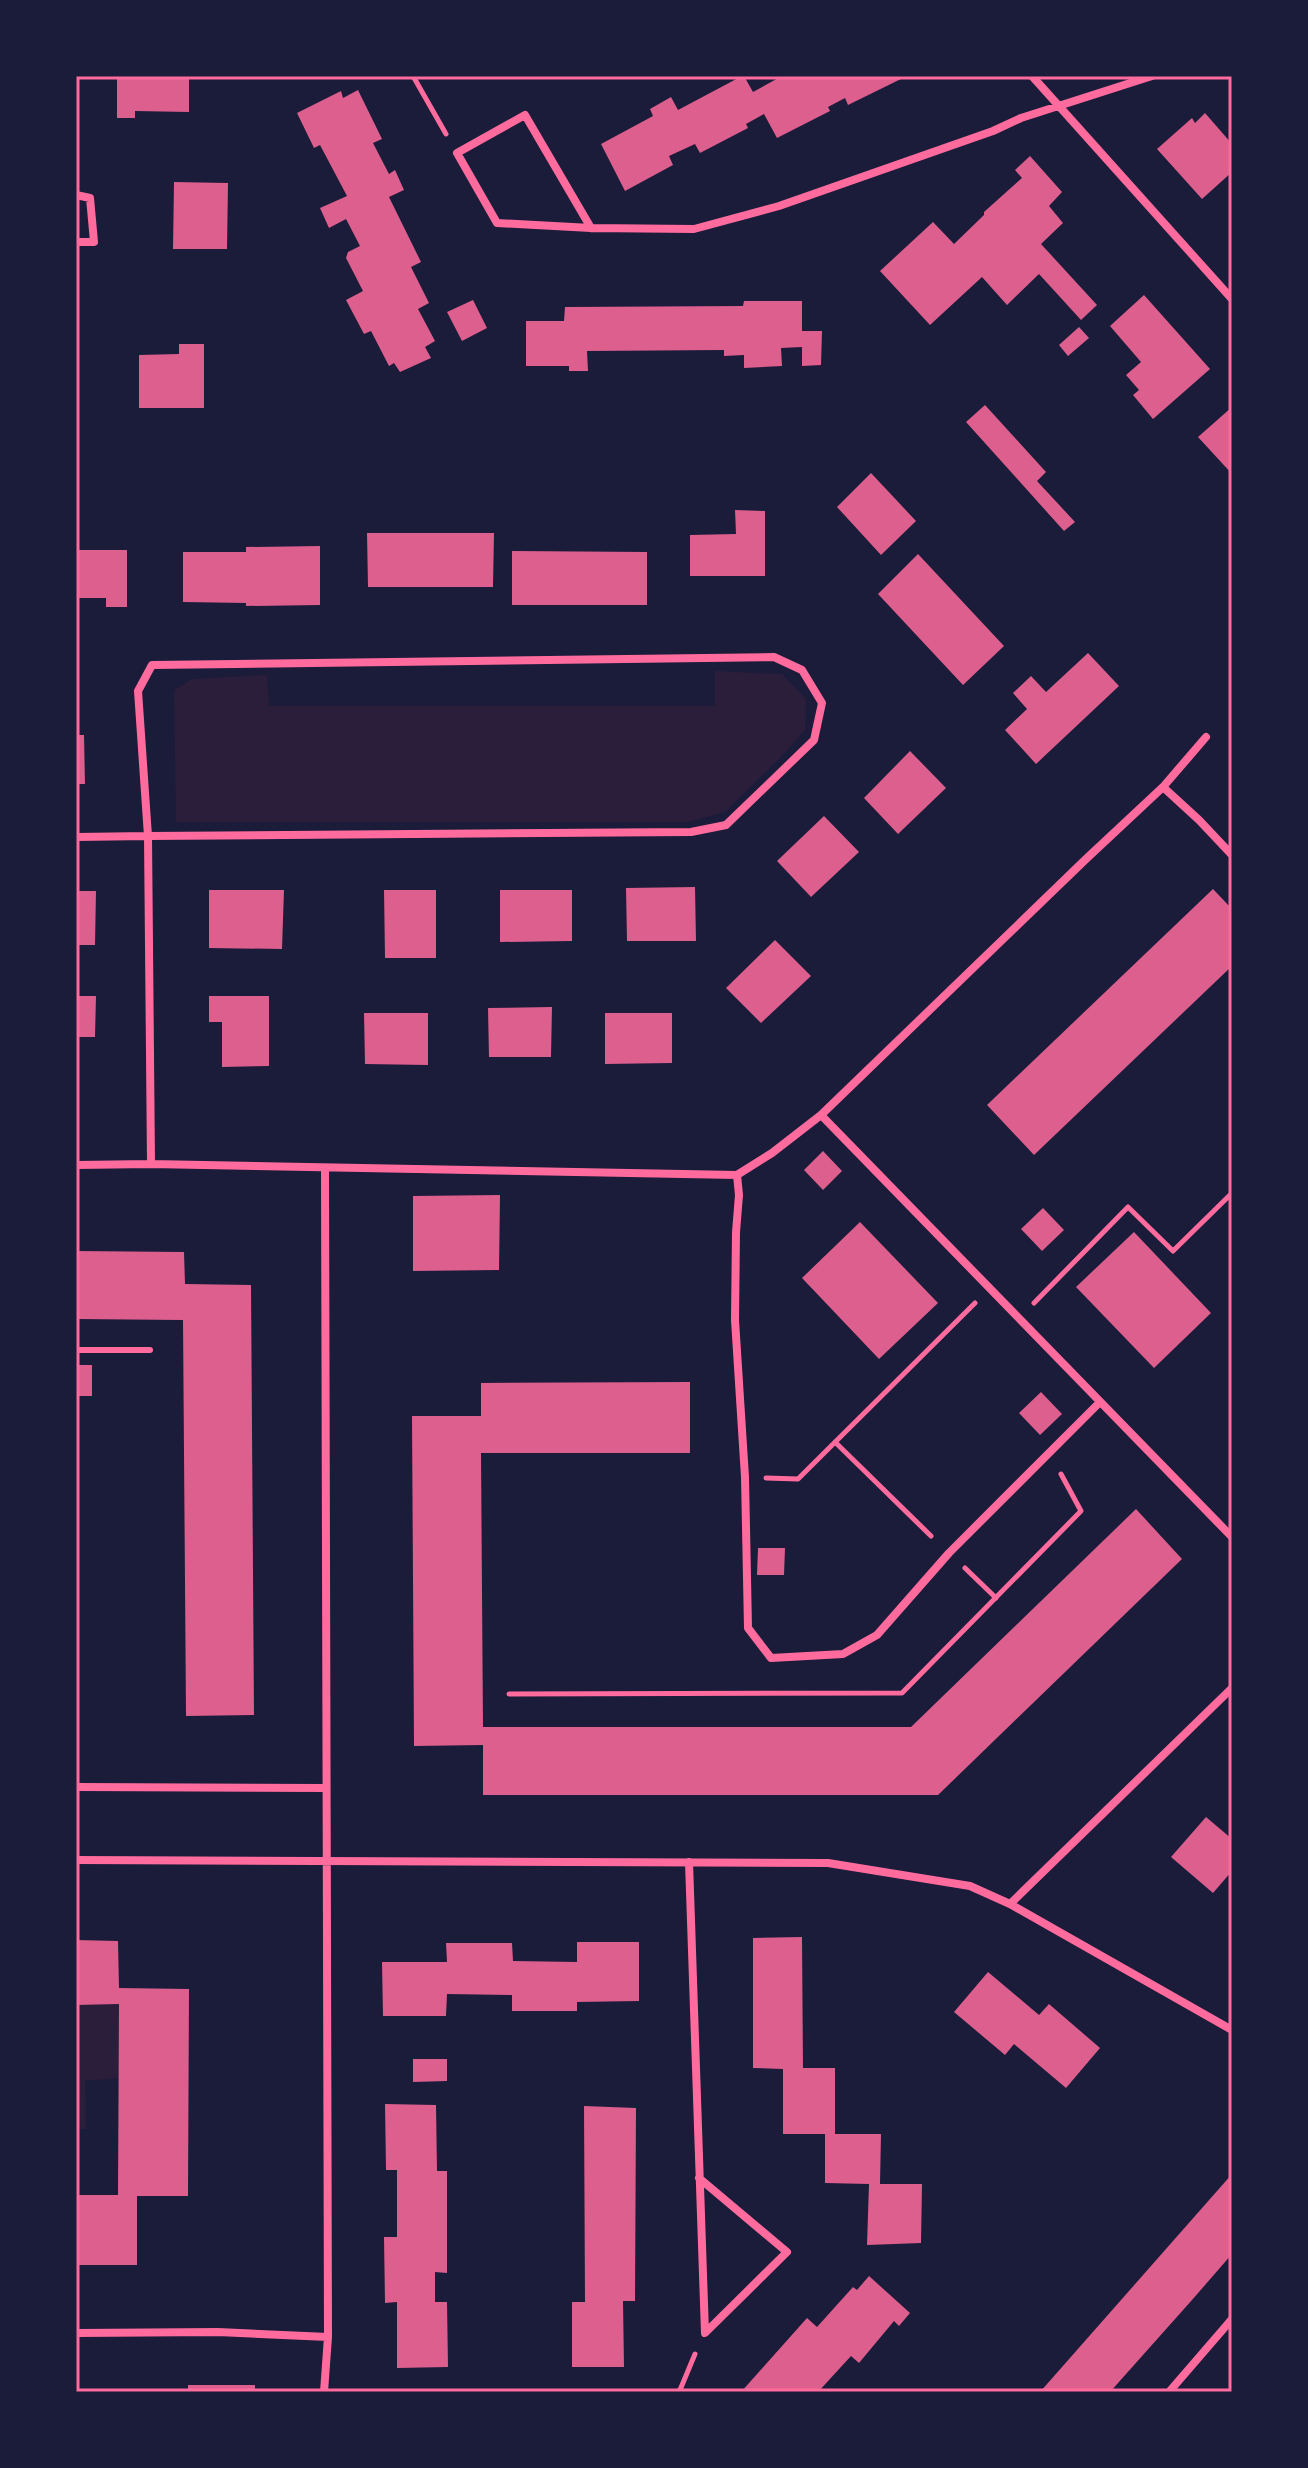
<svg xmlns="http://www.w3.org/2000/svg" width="1308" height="2468" viewBox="0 0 1308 2468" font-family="'Roboto Condensed',sans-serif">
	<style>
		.green { fill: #2a1e3b }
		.building { fill: #dd5f8e }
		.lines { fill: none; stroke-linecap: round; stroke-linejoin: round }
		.path { stroke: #ff6b9d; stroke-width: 5 }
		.service { stroke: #ff6b9d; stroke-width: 6 }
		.minor { stroke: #ff6b9d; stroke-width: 8 }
		.neatline { fill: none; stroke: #ff6b9d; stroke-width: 3 }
	</style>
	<rect width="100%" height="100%" fill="#1b1b3a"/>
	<path class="green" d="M715,671l67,3 24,25 -1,31 -25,28 -55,54 -37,10h-512l-2,-132 18,-11 75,-4 2,31h446z
		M119,2004v74l-34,3 1,48h-10v-124z"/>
	<path class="building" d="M117,76h72v36l-54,-1v7h-18z
		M742,76h2l9,16 29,-16h125l-59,29 -3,-7 -17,9 2,4 -53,27 -13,-24 -18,10 2,4 -48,25 -5,-9 -26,12 4,9 -48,26 -24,-47 52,-28 -3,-7 21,-12 7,13z
		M358,90l24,49 -9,4 16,31 6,-4 9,20 -15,7 32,65 -10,5 18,36 -11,6 17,32 -10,6 6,11 -31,14 -6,-9 -5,3 -18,-35 -7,3 -18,-34 17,-9 -17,-33 2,-6 12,-6 -14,-27 -17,9 -9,-20 27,-12 -27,-51 -6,3 -17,-35 44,-22 2,7z
		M1205,113l27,31v28l-30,27 -45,-50 35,-31 3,5z
		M1030,156l32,36 -13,14 14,17 -22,21 56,61 -16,15 -42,-46 -32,31 -25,-28 -52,48 -50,-54 53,-49 21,22 30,-29v-3l38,-34 -7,-8z
		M174,182l54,1 -1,66h-54z
		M1144,295l66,74 -57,50 -20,-24 6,-5 -13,-15 15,-13 -31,-36z
		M473,300l14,28 -25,13 -15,-29z
		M744,301h58v30h20l-1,34 -19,1v-19l-21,1 1,18 -38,2v-13l-20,1v-6l-137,1 1,20h-19v-5h-43v-45h38l1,-14 178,-1z
		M1079,327l10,11 -21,18 -9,-11z
		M179,344h25v64h-65v-53l40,-1z
		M985,405l61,67 -9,9 38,41 -11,9 -98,-109z
		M1232,407v67l-34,-37z
		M871,473l45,48 -35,34 -44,-48z
		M735,510l30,1v65h-75v-41l46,-1z
		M367,533h127l-1,54h-125z
		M320,546v59l-74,1v-3l-63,-1v-50h63v-5z
		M76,550h51v57h-21v-9h-30z
		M512,551l135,1v53h-135z
		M918,554l86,92 -41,39 -85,-91z
		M1088,653l31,33 -83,78 -31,-34 22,-21 -14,-16 18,-17 15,16z
		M76,735h8l1,49h-9z
		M910,751l36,37 -48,46 -34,-36z
		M824,816l35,36 -48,45 -34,-36z
		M695,887l1,54h-69l-1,-53z
		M1213,889l19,20v57l-198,189 -47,-50z
		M209,890h75l-2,59 -73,-1z
		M384,890h52v68h-51z
		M500,890h72v51l-72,1z
		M76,891h20l-1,54h-19z
		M775,940l36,36 -50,47 -35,-35z
		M76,996h20l-1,41h-19z
		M209,996h60v70l-47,1v-45h-13z
		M552,1007l-1,50h-62l-1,-49z
		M364,1013h64v52l-63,-1z
		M605,1013h67v50l-67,1z
		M823,1151l19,20 -19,19 -19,-20z
		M500,1195l-1,75 -86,1v-75z
		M1043,1208l21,22 -22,21 -21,-22z
		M860,1222l78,81 -59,56 -77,-81z
		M1134,1232l77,81 -57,55 -78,-81z
		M76,1251l108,1 1,32 66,1 3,430 -68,1 -3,-396 -107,-1z
		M76,1365h16v31h-16z
		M690,1382v71h-209l2,274h428l225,-218 46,50 -244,236h-455v-50l-69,1 -2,-330h69v-33z
		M1041,1392l21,22 -22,21 -21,-22z
		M758,1548h27l-1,27h-27z
		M1206,1817l26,22v32l-19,22 -42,-36z
		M802,1937l1,131h32v66h46l-1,50h42l-1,59 -54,2 2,-61 -44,-1v-49h-42v-65l-30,-1v-130z
		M76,1940l42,1 1,47 70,1 -1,207h-51v69h-61v-70h42l1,-191 -43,1z
		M577,1942h62v59l-62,1v9h-65v-16l-65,-1 -1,22h-63l-1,-54h65l-1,-19h66l1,18 64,1z
		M988,1972l51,43 10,-11 51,44 -34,40 -52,-44 -9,11 -51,-43z
		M413,2059h34v22l-34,1z
		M385,2104l51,1 1,66h10v102l-12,-1v30h12l1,65 -51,1v-66l-12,1 -1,-66h13v-67h-11z
		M584,2106l52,2 -1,193h-12l1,66h-52v-65h13z
		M1232,2174v80l-40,46 -82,92h-70z
		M869,2276l41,37 -11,13 -5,-5 -35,42 -8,-7 -33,36h-77l66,-74 10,9 36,-40 4,3z
		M188,2385h67v7h-67z"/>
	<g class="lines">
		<path class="path" d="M413,76l33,58
			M1034,1303l94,-96 45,44 59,-58
			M835,1442l96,94
			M766,1478l32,1 177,-176
			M965,1568l31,30
			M509,1694l393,-1 179,-182 -20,-37
			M676,2392l4,-2 15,-36"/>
		<path class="service" d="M76,1350h74"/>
		<path class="minor" d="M1032,76l200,223
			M76,195l14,3 4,44h-18
			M591,228l-66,-113 -68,38 40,70 94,5 103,1 85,-23 214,-75 28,-13 131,-42
			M1163,787l36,33 33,35
			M76,837l72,-1 543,-4 35,-7 88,-85 8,-37 -20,-33 -28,-13 -622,8 -14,26 10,145 3,328
			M821,1115l411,422
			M76,1165l75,-1 586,11 35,-22 49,-38 265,-256 77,-72 43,-50
			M737,1175l2,20 -3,37 -1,88 10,157 3,151 23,30 72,-4 34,-19 72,-82 150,-150
			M76,1787l250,1
			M76,1860l752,3 142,23 40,18 222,126
			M689,1862l16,471 82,-81 -88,-74
			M1010,1904l222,-216
			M76,2333l142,-1 110,5
			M324,2392l4,-55 -3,-1168
			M1169,2392l63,-73"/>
	</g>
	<rect width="1308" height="2468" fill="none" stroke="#1b1b3a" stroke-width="156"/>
	<rect x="78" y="78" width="1152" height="2312" class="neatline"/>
</svg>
